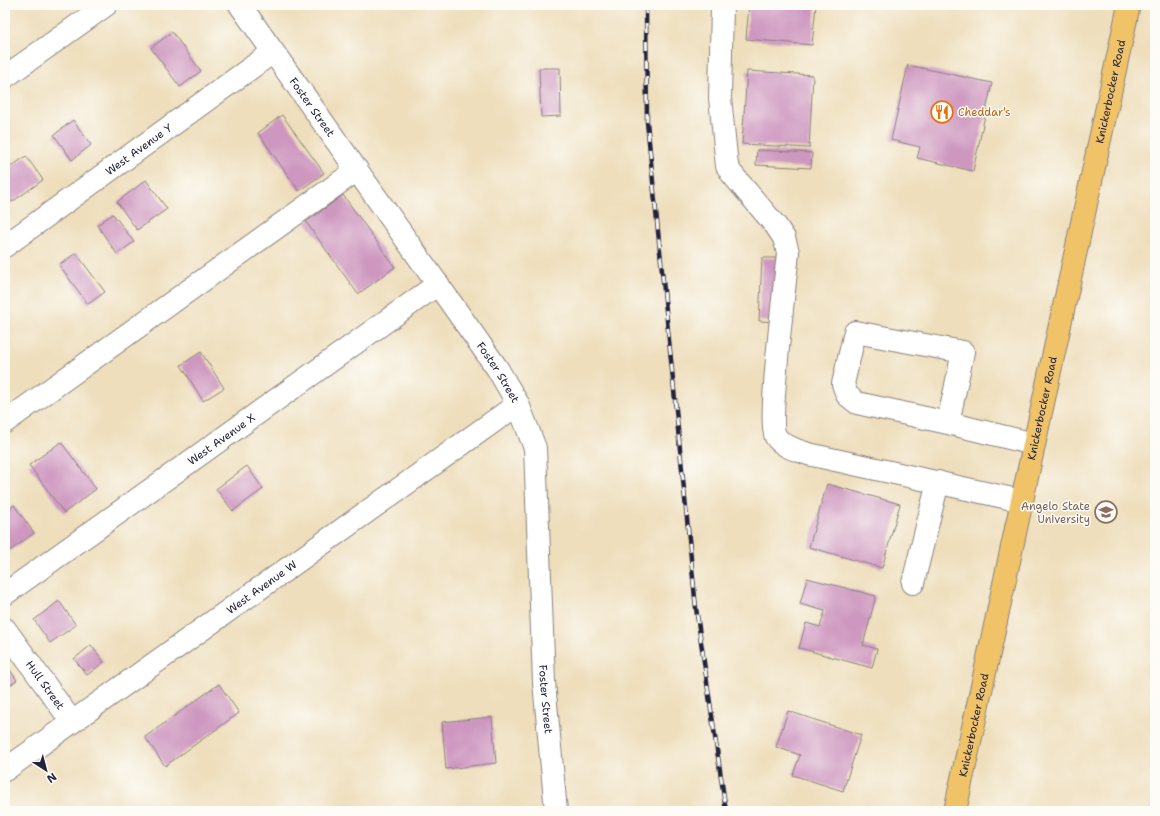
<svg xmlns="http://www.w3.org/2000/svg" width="1160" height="816" viewBox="0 0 1160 816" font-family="'Shantell Sans',sans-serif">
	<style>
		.building { fill: #ce97c0 }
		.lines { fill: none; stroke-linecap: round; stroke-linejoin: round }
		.minor-casing { stroke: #88807c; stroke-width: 24 }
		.major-casing { stroke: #88807c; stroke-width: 24 }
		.minor { stroke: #fff; stroke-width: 22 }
		.major { stroke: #f1c369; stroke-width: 22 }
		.rail-casing { stroke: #22223b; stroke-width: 4.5 }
		.rail { stroke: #fdfcf7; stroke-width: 3; stroke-dasharray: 9; stroke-linecap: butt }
		.labels { text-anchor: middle; stroke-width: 3; stroke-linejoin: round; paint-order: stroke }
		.street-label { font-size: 11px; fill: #22223b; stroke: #fdfcf7 }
		.food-label { font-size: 11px; fill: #c56008; stroke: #fdfcf7; text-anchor: start }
		.education-label { font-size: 11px; fill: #785e54; stroke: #fdfcf7; text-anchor: end }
	</style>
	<rect width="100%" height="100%" fill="#fdfcf7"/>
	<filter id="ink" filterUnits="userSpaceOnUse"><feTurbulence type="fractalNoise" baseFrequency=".025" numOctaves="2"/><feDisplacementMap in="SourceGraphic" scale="8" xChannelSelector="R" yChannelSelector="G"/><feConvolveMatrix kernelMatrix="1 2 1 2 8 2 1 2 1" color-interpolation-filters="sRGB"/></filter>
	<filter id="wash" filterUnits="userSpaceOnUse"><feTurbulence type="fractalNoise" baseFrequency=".012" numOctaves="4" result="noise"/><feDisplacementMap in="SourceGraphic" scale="16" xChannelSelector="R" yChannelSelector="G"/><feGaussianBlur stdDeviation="0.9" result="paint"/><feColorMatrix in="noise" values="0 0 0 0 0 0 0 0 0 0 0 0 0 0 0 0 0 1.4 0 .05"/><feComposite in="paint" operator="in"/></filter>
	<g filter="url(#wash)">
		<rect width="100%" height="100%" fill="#eedebc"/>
		<g id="blocks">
			<path class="building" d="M749,5h67l-4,40 -66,-6z
				M172,32l29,39 -21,16 -29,-39z
				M908,65l84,18 -19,88 -56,-13 3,-11 -29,-7z
				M539,68h21l1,48 -20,1z
				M747,71l66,4 -4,73 -67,-4z
				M282,115l42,58 -25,18 -41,-58z
				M73,120l18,25 -19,15 -18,-25z
				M757,150l55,3 -1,15 -55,-3z
				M26,156l17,24 -31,22 -7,-9v-22z
				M146,180l21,29 -30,21 -20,-28z
				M343,195l52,72 -37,27 -52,-72z
				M113,214l21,28 -17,12 -20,-29z
				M76,253l29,39 -17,12 -29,-39z
				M762,258h17l-2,64 -18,-1z
				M201,352l23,36 -21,13 -22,-36z
				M61,442l35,47 -32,24 -35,-48z
				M247,466l16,23 -30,22 -17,-22z
				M827,484l73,20 -18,64 -73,-21z
				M14,505l20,28 -27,20 -2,-3v-38z
				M807,578l69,18 -13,49 14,4 -5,19 -73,-20 7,-25 14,4 5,-16 -25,-7z
				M59,601l17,24 -26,18 -16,-23z
				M91,645l13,17 -17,13 -13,-16z
				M5,663l12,17 -12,9z
				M219,684l20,29 -74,53 -20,-29z
				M788,711l73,24 -18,56 -50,-16 7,-20 -24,-8z
				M492,717l4,46 -50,6 -4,-47z"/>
		</g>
	</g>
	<g filter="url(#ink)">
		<use href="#blocks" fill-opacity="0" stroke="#88807c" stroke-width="1"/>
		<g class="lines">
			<g class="minor-casing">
				<g id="minor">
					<path id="s1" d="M240,5l257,363 21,36 17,44 9,234 12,129"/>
					<path d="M722,5l-2,93 7,68 5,8 44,52 8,12 4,14c-2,26 -21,172 -12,185 7,10 21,13 32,17l214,47"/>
					<path d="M5,77l101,-72"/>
					<path id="s2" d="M5,246l268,-194"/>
					<path d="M5,422l352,-252"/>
					<path d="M948,423l-91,-20 -10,-8 -4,-11 12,-52 108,20 -15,71 86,21"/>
					<path d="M913,583l25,-101"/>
					<path id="s3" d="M5,594l433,-310"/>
					<path id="s4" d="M5,629l67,93"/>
					<path id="s5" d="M5,770l513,-366"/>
				</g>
			</g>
			<g class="major-casing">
				<g id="major">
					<path id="s6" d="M955,811l174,-806"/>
				</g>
			</g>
			<use href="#minor" class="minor"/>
			<use href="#major" class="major"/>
			<g class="rail-casing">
				<path id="rail" d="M646,5l1,117 49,486 30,203"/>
			</g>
			<use href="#rail" class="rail"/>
		</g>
	</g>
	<defs>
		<g id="restaurant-ring" transform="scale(1.15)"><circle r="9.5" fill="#fdfcf7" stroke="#e8710a" stroke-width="1.5"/><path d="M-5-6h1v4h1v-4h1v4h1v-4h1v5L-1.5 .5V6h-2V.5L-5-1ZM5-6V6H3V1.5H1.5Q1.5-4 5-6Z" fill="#e8710a"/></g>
		<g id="university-ring" transform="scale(1.15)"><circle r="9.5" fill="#fdfcf7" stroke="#8d6e63" stroke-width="1.5"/><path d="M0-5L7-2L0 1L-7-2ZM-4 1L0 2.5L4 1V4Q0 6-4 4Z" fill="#8d6e63"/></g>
	</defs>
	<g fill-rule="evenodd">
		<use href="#restaurant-ring" x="942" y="112"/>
		<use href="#university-ring" x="1106" y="512"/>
	</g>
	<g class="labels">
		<g class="street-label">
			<text dy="4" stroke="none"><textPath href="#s6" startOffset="736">Knickerbocker Road</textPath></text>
			<text dy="4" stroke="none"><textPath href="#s1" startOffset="125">Foster Street</textPath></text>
			<text dy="4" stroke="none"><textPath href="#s2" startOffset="165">West Avenue Y</textPath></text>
			<text dy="4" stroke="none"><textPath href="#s1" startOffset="449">Foster Street</textPath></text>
			<text dy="4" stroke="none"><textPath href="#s6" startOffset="412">Knickerbocker Road</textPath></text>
			<text dy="4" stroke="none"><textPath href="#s3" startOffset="266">West Avenue X</textPath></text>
			<text dy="4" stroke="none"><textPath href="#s5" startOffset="315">West Avenue W</textPath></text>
			<text dy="4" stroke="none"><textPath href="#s4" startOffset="69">Hull Street</textPath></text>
			<text dy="4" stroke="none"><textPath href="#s1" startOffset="785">Foster Street</textPath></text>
			<text dy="4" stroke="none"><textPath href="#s6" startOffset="88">Knickerbocker Road</textPath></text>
		</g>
		<g class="food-label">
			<text x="958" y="116">Cheddar's</text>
		</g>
		<g class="education-label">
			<text x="1090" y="510">Angelo State<tspan x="1090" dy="13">University</tspan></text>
		</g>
	</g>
	<rect width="1160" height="816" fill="none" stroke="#fdfcf7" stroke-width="20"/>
	<g transform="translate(46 770) rotate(144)" stroke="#fdfcf7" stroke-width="3" paint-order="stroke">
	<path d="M0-3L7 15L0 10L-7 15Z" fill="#22223b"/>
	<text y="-6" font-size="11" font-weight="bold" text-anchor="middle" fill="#22223b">N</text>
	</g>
</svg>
